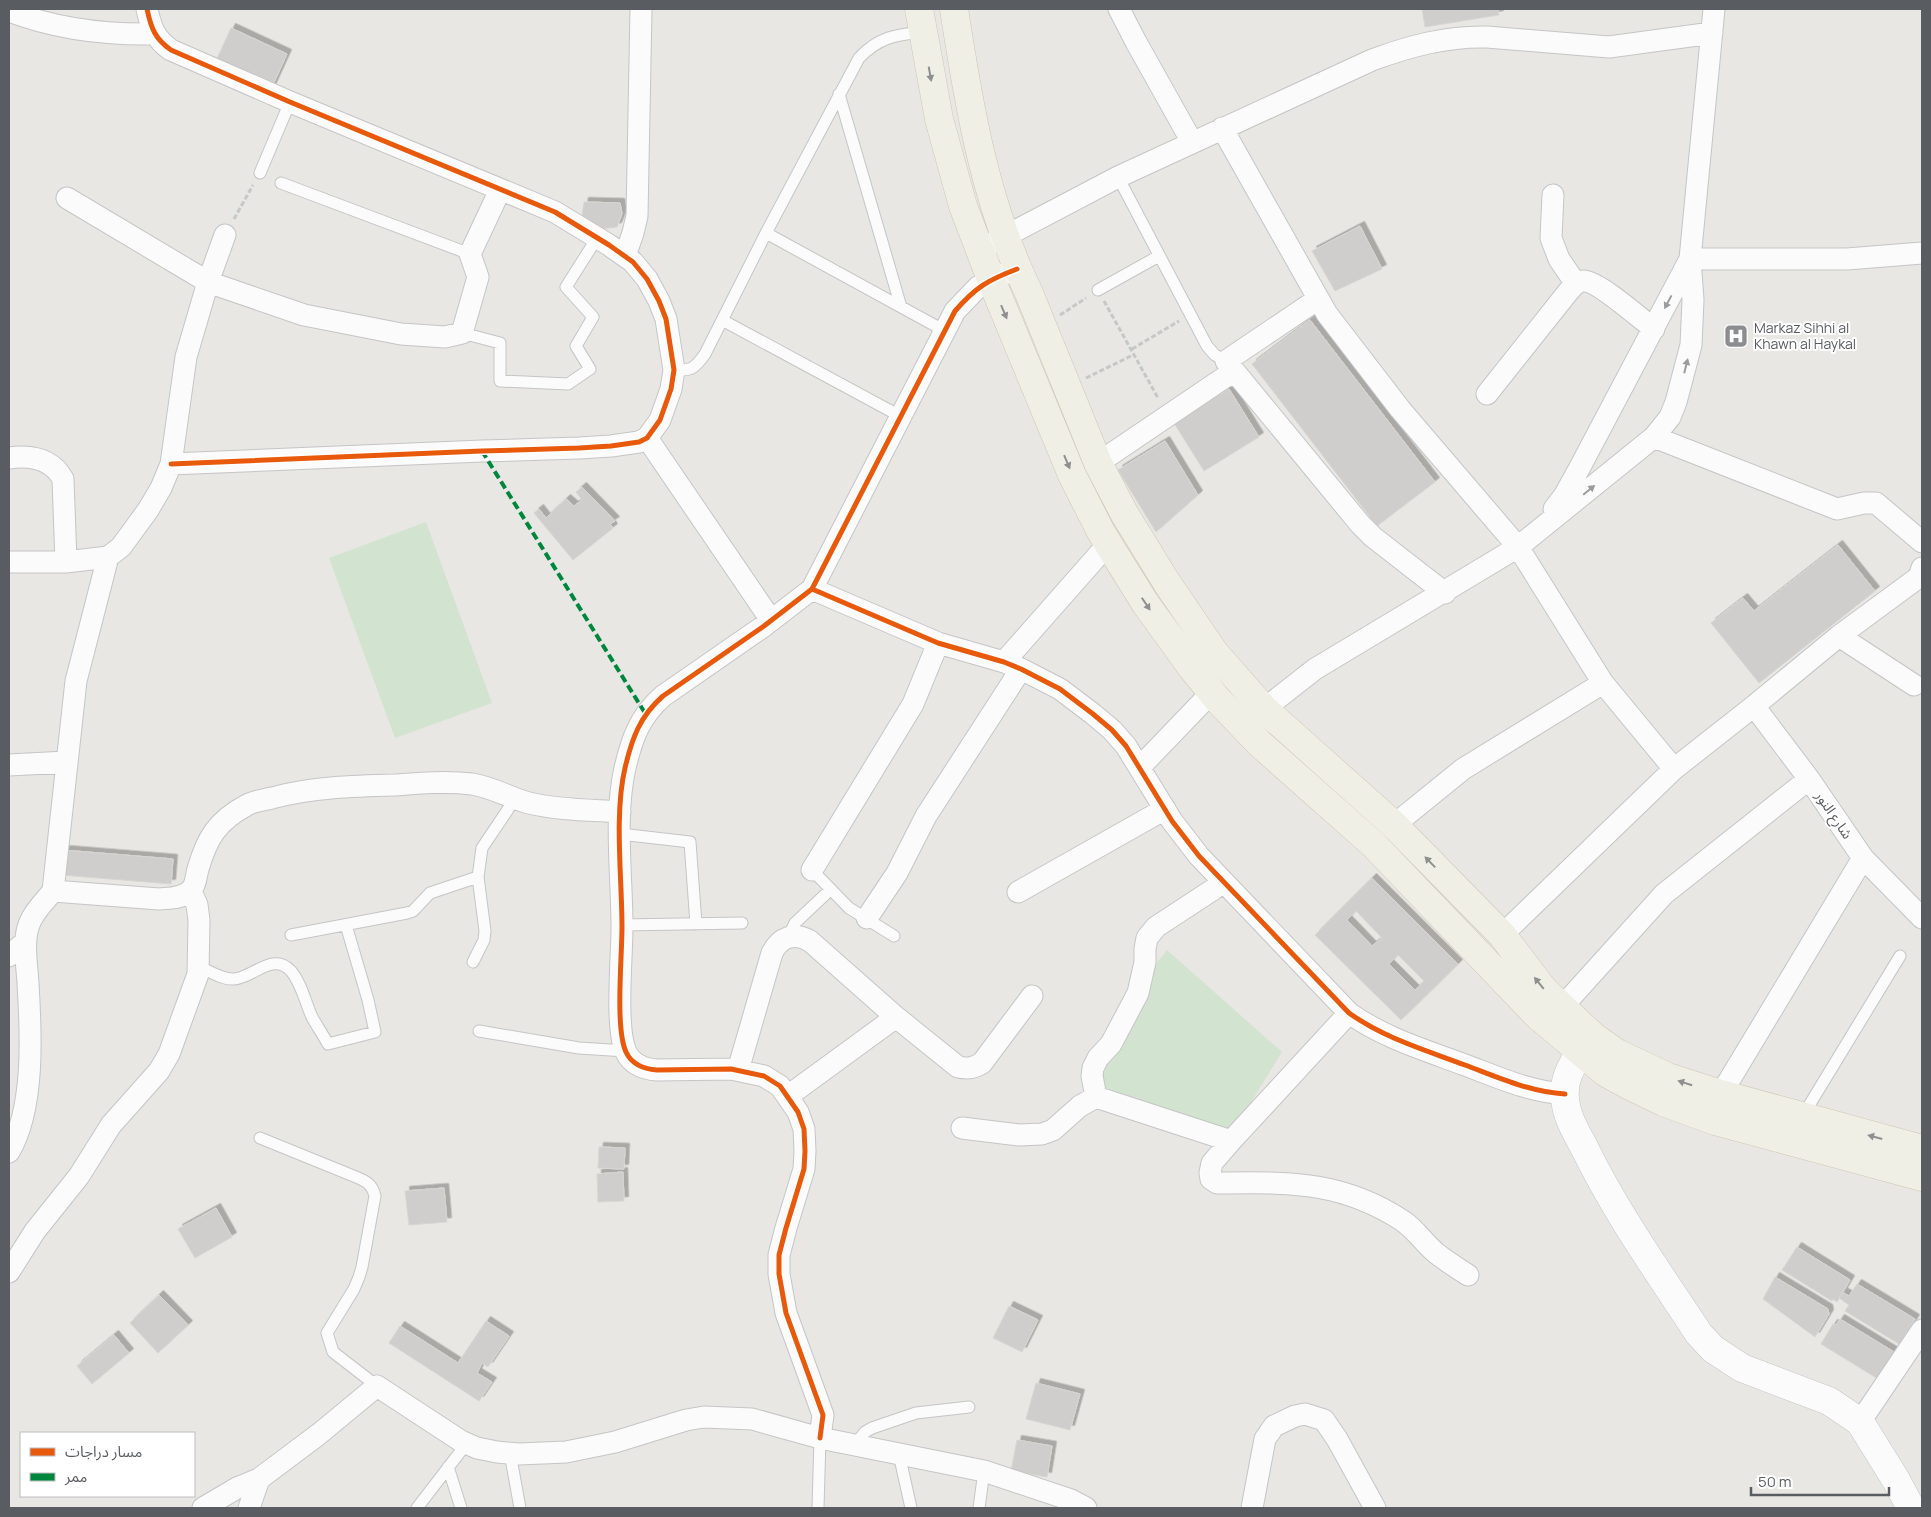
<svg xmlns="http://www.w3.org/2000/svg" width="1931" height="1517" viewBox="0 0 1931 1517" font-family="Manrope,'Noto Sans Arabic',sans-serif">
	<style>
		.green { fill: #d2e3d0 }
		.building { fill: #cfcecc; stroke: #d7d6d2; fill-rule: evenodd; filter: url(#shadow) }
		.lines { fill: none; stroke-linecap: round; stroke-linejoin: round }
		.lane-casing { stroke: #c5c5c5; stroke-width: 13 }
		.street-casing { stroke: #c5c5c5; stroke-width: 23 }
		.secondary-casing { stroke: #c5c5c4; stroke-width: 29 }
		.primary-casing { stroke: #cdc7b4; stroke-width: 29 }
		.path { stroke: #c5c8c6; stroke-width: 3; stroke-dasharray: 5 2.5; stroke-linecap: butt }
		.lane { stroke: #fcfbfb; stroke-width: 11 }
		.street { stroke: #fcfbfb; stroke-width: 21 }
		.secondary { stroke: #fcfbfb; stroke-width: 28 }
		.primary { stroke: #f0efe6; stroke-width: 28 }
		.quiet { stroke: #00873e; stroke-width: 4; stroke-dasharray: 8 4; stroke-linecap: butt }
		.cycleway-casing { stroke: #fff; stroke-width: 8 }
		.cycleway { stroke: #e8590c; stroke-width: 5 }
		.oneway { fill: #8e8f8f }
		.oneway2 { fill: #9a9c9e }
		.labels { text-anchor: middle; stroke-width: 4; stroke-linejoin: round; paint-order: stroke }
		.poi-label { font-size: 14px; fill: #595c60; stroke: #fff; text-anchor: start }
		.street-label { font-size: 14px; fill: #595c60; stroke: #fff }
	</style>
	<defs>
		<filter id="shadow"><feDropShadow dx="4.5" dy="-4.5" stdDeviation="0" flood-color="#0004"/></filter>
	</defs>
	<rect width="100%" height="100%" fill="#e8e7e3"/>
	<path class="green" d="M426,522l66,181 -97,35 -66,-180z
		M1167,950l115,102 -47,76 -12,2 -117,-40 -7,-19 23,-23 32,-70 -6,-5z"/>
	<path class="building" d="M1422,9h76l1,6 -74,12z
		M231,28l56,26 -21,46 -56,-26z
		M584,202l36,1 2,11 -5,13 -16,2 -19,-13z
		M1360,226l22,43 -47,22 -23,-40z
		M1310,320l125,162 -58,44 -125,-162z
		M1229,389l30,48 -55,34 -30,-48z
		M1165,441l33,54 -42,37 -38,-62z
		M582,487l33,34 -5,3 3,4 -40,32 -39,-47 5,-4 7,9 20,-19 8,7 8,-6 -6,-8z
		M1838,545l37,46 -116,92 -48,-60 32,-25 11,13z
		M63,850l110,9 -2,25 -110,-9z
		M1372,878l86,86 -57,56 -86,-85zM1356,911l26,27 -10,8 -25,-26zM1398,955l26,26 -9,9 -26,-26z
		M599,1147l26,1 -1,21 -26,-1z
		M623,1172l1,29 -26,1 -1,-28z
		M444,1188l3,34 -38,3 -4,-34z
		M216,1208l16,29 -37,21 -17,-29z
		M1797,1247l53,33 -13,22 -4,-3 -1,2 -50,-31z
		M1775,1277l53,32 1,5 -14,23 -52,-38z
		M1857,1284l58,35 -16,25 -54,-33 4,-6 -10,-7 3,-6 7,4z
		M159,1295l29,30 -30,28 -28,-30z
		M1009,1306l29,14 -16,32 -29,-14z
		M1840,1319l54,33 -16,27 -57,-35 12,-20 3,1z
		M486,1321l23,15 -21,31 -6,-4 -5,10 15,9 -13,19 -90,-58 11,-17 58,37z
		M114,1335l15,18 -37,31 -15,-18z
		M1036,1383l44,11 -10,36 -44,-11z
		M1017,1440l35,6 -5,31 -36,-6z"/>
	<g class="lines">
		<g class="lane-casing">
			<path id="lane" d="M839,94l62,213
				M260,173l30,-71
				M1118,177l89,169 8,9 11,6
				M281,183l189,71
				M766,233l179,98
				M1098,290l61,-34
				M722,320l178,96
				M462,333l38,10v38l68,3 22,-15 -14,-23 17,-29 -27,-30 31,-49
				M674,370c18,1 21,-2 31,-16l61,-121 93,-175c20,-21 36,-23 63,-26
				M620,834l70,8 6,82
				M812,870l37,38 45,28
				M622,925l120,-2
				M291,935l116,-22 6,-2 17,-18 48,-16
				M792,936v-7l3,-6 35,-33
				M473,962l11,-22 1,-9 -7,-54 4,-29 33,-49
				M198,966c11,5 25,14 36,13 19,-1 39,-28 57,-8 11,13 14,31 21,46 5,9 11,18 16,27l47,-12 -7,-32 -22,-75
				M479,1031l100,17 47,3
				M1802,1117l98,-161
				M260,1138l96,39c10,4 16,7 19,19l-13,71 -3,10 -5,12 -27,44 6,19 44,34
				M859,1446l2,-9 4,-5 7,-4 44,-15 53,-6
				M510,1453l10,55
				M899,1454l12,54
				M448,1467l13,41
				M417,1508l50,-65
				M818,1508l2,-70
				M979,1508l5,-37"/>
		</g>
		<g class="street-casing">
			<path id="street" d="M147,9c4,19 8,30 24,41l119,52 265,110 54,33 24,17 14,17 12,22 7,18 8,51 -3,19 -11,31 -13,18 -8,4 -28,4 -32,2 -97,3 -311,13
				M1119,9l17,33 56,100
				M9,11c47,18 95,24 146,23
				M1222,128l105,186 73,95 118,138 85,136 71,86
				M1553,195l-2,43 8,21 17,25
				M67,198l141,84 96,33 97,19 44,3 17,-4 16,-56 -8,-23 30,-64
				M979,250l139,-73 254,-117c38,-14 75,-24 115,-23l122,10 103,-14
				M625,256l8,-23 4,-17 4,-207
				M1690,259h157l75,-6
				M1318,299l-92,62 134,163 13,13 72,56
				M1487,394l81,-102c4,-4 8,-11 15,-11 14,-1 58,38 71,48
				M1654,437l183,72 27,-6h12l46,39
				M647,438l124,182
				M9,458c22,-3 43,1 54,21l3,83
				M1098,463l136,-92
				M1554,509l10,-13 16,-29 110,-208
				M9,562h57l42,-5 13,-10 27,-37 13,-22 10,-24 15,-107 22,-75 17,-47
				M812,589l126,54 66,19 17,7 39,20 33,25 19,16 14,16 46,75 27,35 150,157c35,25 76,37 116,52 32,12 65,27 100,29
				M1839,636l75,49
				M1004,662l104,-118
				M1754,706l55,73 54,79 59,60
				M1264,709l51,-40 203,-122 136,-110 16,-20 6,-15 15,-57 2,-45 -3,-41 24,-250
				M9,765l57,-3
				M1140,767l72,-75
				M1394,825l69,-56 140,-86
				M812,870l101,-166 25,-61
				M53,891l106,8c10,-1 24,0 32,-9 5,-5 5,-14 7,-21 9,-31 19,-48 49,-64 7,-4 17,-5 25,-7 40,-11 83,-12 124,-13 25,-2 51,-4 76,-1 20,3 38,14 57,19 29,7 61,7 91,9
				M1018,892l147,-83
				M867,918l30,-45 29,-57 95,-147
				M1502,935l172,-166 80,-63 85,-70 80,-59 3,-9
				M9,956l17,-15
				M1562,1007l102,-113 145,-115
				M1349,1013l-118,128 -19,22 -2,10 1,6 6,4h10c68,-1 118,0 176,38 13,9 21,22 33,32 10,8 21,15 32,22
				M738,1070l34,-117c8,-16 22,-21 38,-12l86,76 62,50c10,2 16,1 24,-4l50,-67
				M1721,1094l142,-236
				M788,1096l108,-79
				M1096,1097l-4,-21 1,-8 5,-10 13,-14 27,-51 7,-31v-13l2,-11 9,-11 67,-44
				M962,1128l57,7 23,-1 11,-4 27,-24 16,-9 135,44
				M9,1152c26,-44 22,-119 19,-169 -1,-19 -6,-43 2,-61 5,-12 15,-21 23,-31l23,-210 32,-124
				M9,1272l26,-41 44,-55 32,-51 48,-54 10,-17 29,-80 1,-54 -2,-15 -6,-14
				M1860,1422l62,-92
				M820,1438l3,-23 -37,-102 -7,-39v-19l7,-27 18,-59 1,-18 -1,-22 -6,-17 -18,-26 -16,-10 -33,-7 -74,1c-13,-1 -25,-5 -31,-18 -11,-24 -4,-95 -4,-125 0,-49 -8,-112 3,-159 7,-30 15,-52 38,-72l101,-70 48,-37 143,-278 23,-24 28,-14
				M203,1508l34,-20 22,-9
				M249,1508l10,-29 60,-45 58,-48 84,55 16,7 20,4 22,2 47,-2 49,-10 71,-22 18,-3 48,2 68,19 164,33 87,29 15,8
				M1252,1508l13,-69 9,-13 21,-10 10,-2 19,6 13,19 38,69"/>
		</g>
		<g class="secondary-casing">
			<path id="secondary" d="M1580,1052c-9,15 -17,28 -15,46 1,18 11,34 19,49 32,66 75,126 115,187l14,15 29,19 87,33 31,21 36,58 15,28"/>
		</g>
		<g class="primary-casing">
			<path id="primary" d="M919,9l20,110 24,87 28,73 81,196 29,57 44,71 47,65 26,32 41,43 115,102 164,171 68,57 24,13 33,16 52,19 207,56
				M954,9c15,98 31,194 75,284l69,170 26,50 43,70 47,69 50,57 130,116 108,110 42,55 18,17 32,30 23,16 51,24 53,17 201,55"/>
		</g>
		<path class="path" d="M234,219l19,-34
			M1104,301l54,97
			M1060,315l26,-17
			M1132,349l47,-28
			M1086,378l49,-24"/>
		<use href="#lane" class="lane"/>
		<use href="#street" class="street"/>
		<use href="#secondary" class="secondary"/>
		<use href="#primary" class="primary"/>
		<path class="quiet" d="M482,451l163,262"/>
		<g class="cycleway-casing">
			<path id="cycleway" d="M147,9c4,19 8,30 24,41l119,52 265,110 54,33 24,17 14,17 12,22 7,18 8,51 -3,19 -11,31 -13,18 -8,4 -28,4 -32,2 -97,3 -311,13
				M812,589l126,54 66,19 17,7 39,20 33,25 19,16 14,16 46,75 27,35 150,157c35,25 76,37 116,52 32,12 65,27 100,29
				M820,1438l3,-23 -37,-102 -7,-39v-19l7,-27 18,-59 1,-18 -1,-22 -6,-17 -18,-26 -16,-10 -33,-7 -74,1c-13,-1 -25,-5 -31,-18 -11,-24 -4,-95 -4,-125 0,-49 -8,-112 3,-159 7,-30 15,-52 38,-72l101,-70 48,-37 143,-278c21,-24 33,-31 62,-42"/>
		</g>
		<use href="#cycleway" class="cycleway"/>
	</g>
	<defs><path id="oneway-solid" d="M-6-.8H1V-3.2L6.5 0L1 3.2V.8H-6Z" transform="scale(1.25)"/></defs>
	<g class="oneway">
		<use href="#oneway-solid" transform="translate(930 74) rotate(80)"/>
		<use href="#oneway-solid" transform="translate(1004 312) rotate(67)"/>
		<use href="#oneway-solid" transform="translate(1067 462) rotate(67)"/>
		<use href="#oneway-solid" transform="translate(1146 604) rotate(56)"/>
		<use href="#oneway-solid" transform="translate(1430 862) rotate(-134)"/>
		<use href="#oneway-solid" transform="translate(1539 983) rotate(-129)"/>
		<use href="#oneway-solid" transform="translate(1685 1083) rotate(-162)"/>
		<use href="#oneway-solid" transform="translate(1875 1137) rotate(-165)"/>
	</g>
	<g class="oneway2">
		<use href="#oneway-solid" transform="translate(1668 302) rotate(118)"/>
		<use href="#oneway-solid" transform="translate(1686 366) rotate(-76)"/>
		<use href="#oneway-solid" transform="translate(1589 490) rotate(-39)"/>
	</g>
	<defs>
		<g id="hospital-square" transform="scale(1.25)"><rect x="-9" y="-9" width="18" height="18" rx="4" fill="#8b8d8e" stroke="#fff"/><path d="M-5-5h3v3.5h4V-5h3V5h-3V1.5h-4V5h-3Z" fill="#fff"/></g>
	</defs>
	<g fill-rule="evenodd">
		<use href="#hospital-square" x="1736" y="336"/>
	</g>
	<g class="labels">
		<g class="poi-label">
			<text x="1754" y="333">Markaz Sihhi al<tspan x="1754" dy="16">Khawn al Haykal</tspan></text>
		</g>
		<g class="street-label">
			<text transform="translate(1834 815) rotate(56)" y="5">شارع النور</text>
		</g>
	</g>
	<rect width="1931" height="1517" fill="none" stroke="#595c60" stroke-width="20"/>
	<rect x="20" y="1432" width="175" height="65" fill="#ffffff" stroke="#bdbebf"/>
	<rect x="30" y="1448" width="25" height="8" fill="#e8590c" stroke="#bdbebf"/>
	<text x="65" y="1457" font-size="15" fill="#595c60">مسار دراجات</text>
	<rect x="30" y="1473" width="25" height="8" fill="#00873e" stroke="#bdbebf"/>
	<text x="65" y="1482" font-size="15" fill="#595c60">ممر</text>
	<path d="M1751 1487v8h138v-8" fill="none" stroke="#595c60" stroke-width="2.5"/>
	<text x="1758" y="1487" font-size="15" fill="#595c60" stroke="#ffffff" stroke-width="4" paint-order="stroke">50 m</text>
</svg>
